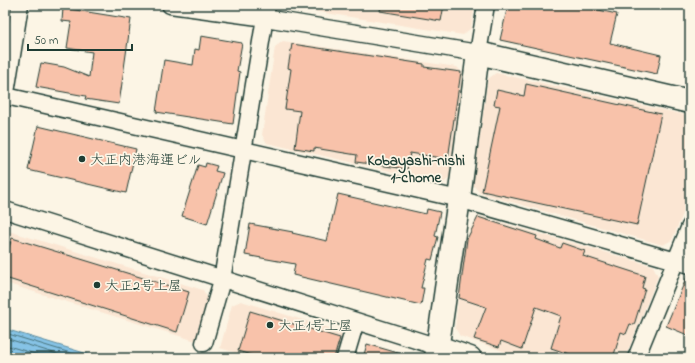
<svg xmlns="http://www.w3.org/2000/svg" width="695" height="363" viewBox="0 0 695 363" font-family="'Indie Flower','Klee One',sans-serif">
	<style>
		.built { fill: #fbe6d3 }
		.water { fill: #86c3e6; stroke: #5d8d9f }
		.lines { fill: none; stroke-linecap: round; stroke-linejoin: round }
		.shore { stroke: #48737b; stroke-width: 1 }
		.building { fill: #f8c2aa; stroke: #1f3d34 }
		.street-casing { stroke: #1f3d34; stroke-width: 19 }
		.secondary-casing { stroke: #1f3d34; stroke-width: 25 }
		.street { stroke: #fcf5e5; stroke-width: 16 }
		.secondary { stroke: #fcf5e5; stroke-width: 22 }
		.poi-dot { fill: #1f3d34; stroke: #fcf5e5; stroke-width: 1.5 }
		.labels { text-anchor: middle; stroke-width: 3.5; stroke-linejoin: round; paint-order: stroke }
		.poi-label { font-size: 14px; fill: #1f3d34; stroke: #fcf5e5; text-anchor: start }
		.neighbourhood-label { font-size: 15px; font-weight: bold; fill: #1f3d34; stroke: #fcf5e5 }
	</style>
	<rect width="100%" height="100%" fill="#fcf5e5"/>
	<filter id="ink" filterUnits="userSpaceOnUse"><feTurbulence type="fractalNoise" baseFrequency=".025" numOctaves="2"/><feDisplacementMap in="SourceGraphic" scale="8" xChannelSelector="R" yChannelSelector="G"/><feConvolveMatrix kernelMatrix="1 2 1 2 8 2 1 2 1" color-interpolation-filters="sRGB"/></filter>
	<g filter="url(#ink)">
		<path class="built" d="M286,5h189l-4,23 -8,7 -175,-28z
			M283,41l174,26 8,8 -14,102 -8,6 -176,-40 -5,-8 13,-88z
			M496,73l194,43v81l-18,43 -9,5 -183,-52 -7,-8 15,-106z
			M478,216l175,50 5,10 -33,82h-102l-63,-22 -5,-8 10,-88z
			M5,230l198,60 5,9 -12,42 -191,-58z
			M241,301l98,30 4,5 -7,22h-83l-33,-10 12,-43z"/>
		<path class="water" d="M5,329l96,29h-96z"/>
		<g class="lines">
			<path class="shore" d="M5,333l82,25
				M5,338l65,20
				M5,345l44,13"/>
		</g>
		<path class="building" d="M381,5h63l-3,16 -61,-10z
			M508,5h67l42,9 -7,29 51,12 -4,19 -157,-34z
			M63,8l68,11 -12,85 -34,-5 1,-3 -50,-9 5,-24 23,4 25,10 3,-25 -25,-4 4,-26 -9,-1z
			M201,36l41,7 -5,28 3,1 -7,52 -77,-12 8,-52 29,5 2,-16 4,1z
			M292,44l132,20v3l37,5 -13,87 -38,-6 -3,16 -51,-7 1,-7 -43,-7v3l-19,-3 5,-37 -15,-2 6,-40 -3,-1z
			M526,84l135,30 -24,111 -155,-34 18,-85 -6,-1 3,-15 27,6z
			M38,126l98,23 -10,44 -98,-23z
			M206,163l11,3 -2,5 8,2 -16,51 -25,-8 16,-51 7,2z
			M338,194l88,20 1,-5 13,3 -5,24 3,1 -6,23 -4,-1 -7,29h3l-3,17 -128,-30 2,-11 -50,-9 5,-31 43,8 -1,1 35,8z
			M478,217l59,19 -1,3 24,9 2,-5 23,8 -2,5 62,20 -3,12 3,1 -11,36 -4,-1 -4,10 -5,-2 -8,26h-42l1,-3 -21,-7 10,-32 -25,-9 -14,42 -21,-8 -2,6 -25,-8 12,-32 -27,-9 8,-59z
			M12,238l177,54 -12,40 -172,-54v-19z
			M688,274h2v62l-24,-10z
			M250,311l90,27 -6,20h-74l-22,-7z
			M367,344l38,11 -1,3h-41z"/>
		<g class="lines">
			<g class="street-casing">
				<path id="street" d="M170,5l95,13 213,35 8,-48
					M6,96l453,103 231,66
					M5,99l15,-94
					M5,210l433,137
					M204,343l18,-63 45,-275
					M345,358l11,-37
					M636,358l54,-132"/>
			</g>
			<g class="secondary-casing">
				<path id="secondary" d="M438,347l32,11
					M436,358l23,-159 19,-146 212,49"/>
			</g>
			<use href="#street" class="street"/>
			<use href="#secondary" class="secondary"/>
		</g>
	</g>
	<g class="poi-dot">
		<circle cx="82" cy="159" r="4"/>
		<circle cx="97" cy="285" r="4"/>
		<circle cx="270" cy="325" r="4"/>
	</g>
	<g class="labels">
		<g class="poi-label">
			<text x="90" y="164">大正内港海運ビル</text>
			<text x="105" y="290">大正2号上屋</text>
			<text x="278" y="330">大正1号上屋</text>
		</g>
		<g class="neighbourhood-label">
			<text x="416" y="165">Kobayashi-nishi<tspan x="416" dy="17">1-chome</tspan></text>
		</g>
	</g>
	<rect width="695" height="363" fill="none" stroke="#fcf5e5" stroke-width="20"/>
	<rect x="10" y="10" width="675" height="343" fill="none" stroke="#1f3d34" stroke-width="1.5" filter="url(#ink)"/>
	<path d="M28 44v6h104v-6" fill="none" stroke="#1f3d34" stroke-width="2"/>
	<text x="34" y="44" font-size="12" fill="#1f3d34" stroke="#fcf5e5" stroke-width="3" paint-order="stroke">50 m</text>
</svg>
